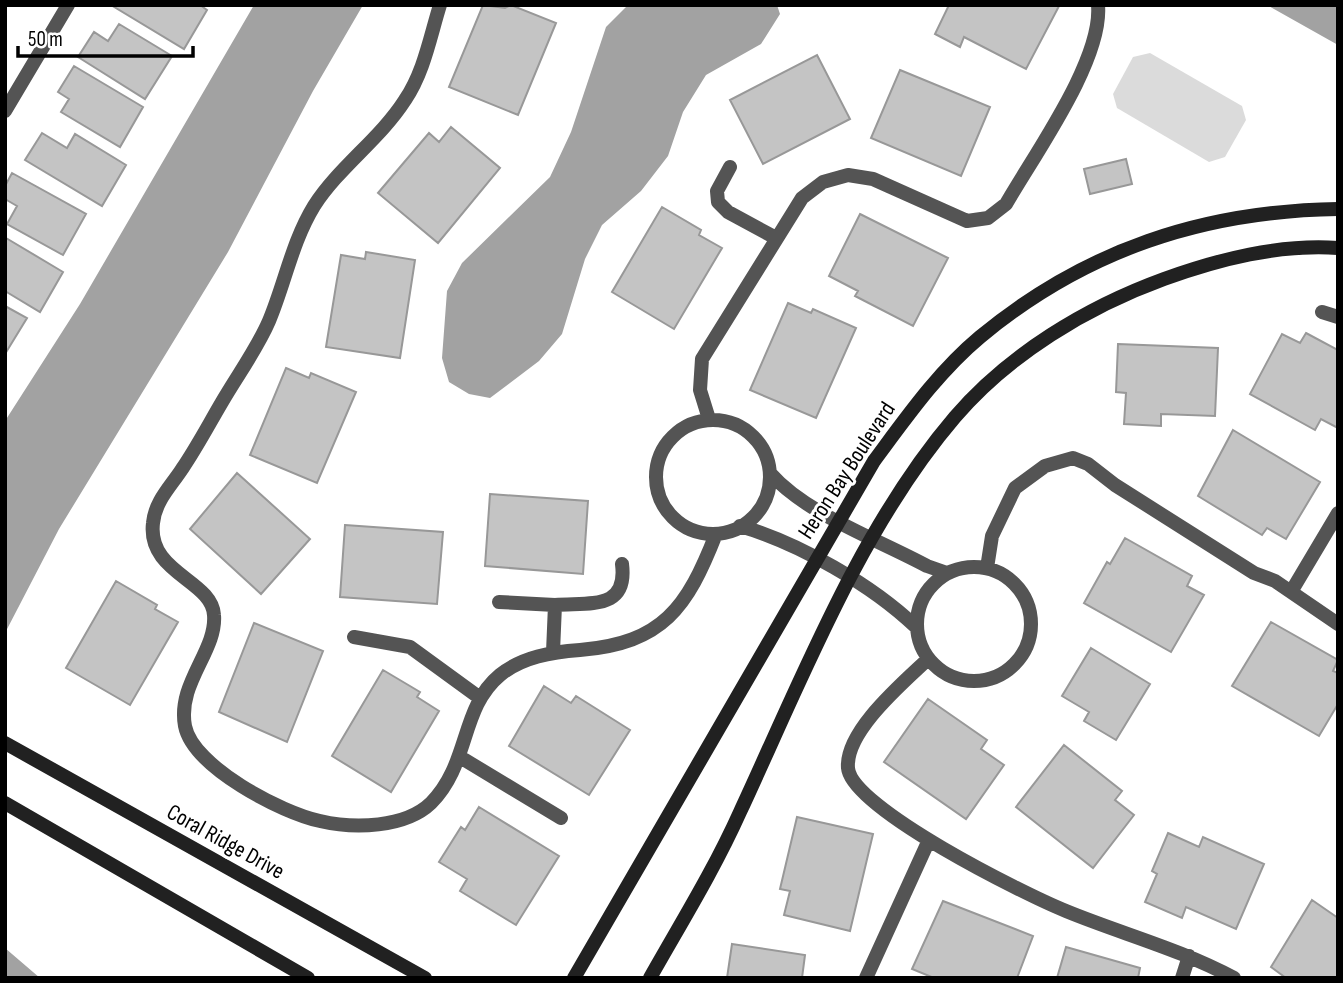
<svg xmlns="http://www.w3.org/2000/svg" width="1343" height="983" viewBox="0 0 1343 983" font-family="'Sofia Sans Condensed',sans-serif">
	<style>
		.green { fill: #dbdbdb }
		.water { fill: #a2a2a2 }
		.building { fill: #c4c4c4; stroke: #989898; stroke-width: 2 }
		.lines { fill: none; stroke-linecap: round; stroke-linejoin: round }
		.street { stroke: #545454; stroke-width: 14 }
		.secondary { stroke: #212121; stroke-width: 14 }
		.labels { text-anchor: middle; stroke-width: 6; stroke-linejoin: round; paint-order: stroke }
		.street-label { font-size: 23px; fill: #000; stroke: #fff }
	</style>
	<rect width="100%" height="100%" fill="#fff"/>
	<path class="green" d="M1150,53l92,53 4,14 -21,37 -16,5 -92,-54 -4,-14 20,-37z"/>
	<path class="water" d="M254,5h109l-50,86 -85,161 -169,277 -54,104v-212l75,-117z
		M628,5h149l3,9 -19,30 -55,31 -23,37 -15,44 -27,35 -39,34 -17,34 -23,75 -23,27 -49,37 -21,-4 -20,-12 -7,-24 5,-67 15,-28 88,-86 21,-45 35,-105z
		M1267,5h71v40z
		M5,948l35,30h-35z"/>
	<path class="building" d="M111,5h89l7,5 -23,39z
		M483,5l22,3 6,-3 45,18 -38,92 -69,-28z
		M949,5h107l3,1 -33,63 -62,-32 -4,10 -25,-13z
		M119,24l53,32 -27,43 -67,-42 16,-25 14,9z
		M817,55l33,64 -87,45 -33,-64z
		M74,66l69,41 -23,40 -59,-35 8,-13 -11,-7z
		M900,70l90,37 -29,69 -90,-38z
		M451,127l49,41 -62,75 -60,-50 51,-60 10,9z
		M42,133l25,15 8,-14 51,31 -24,41 -77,-46z
		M1126,159l6,25 -42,10 -6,-25z
		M12,173l74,41 -23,41 -56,-31 10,-18 -12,-7v-13z
		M662,207l39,23 -2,5 23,13 -48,81 -62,-37z
		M860,214l88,44 -35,68 -58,-30 3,-5 -29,-15z
		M6,238l57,34 -23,40 -35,-21z
		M366,252l49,8 -15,98 -74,-11 15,-92 24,4z
		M788,303l23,10 2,-4 43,19 -40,90 -66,-28z
		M5,306l22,12 -22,36z
		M1306,333l32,17v78l-17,-9 -6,11 -65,-36 32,-60 18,9z
		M1118,344l100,4 -3,68 -54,-2v12l-37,-2 2,-31 -10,-1z
		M286,368l23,10 2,-5 45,19 -39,91 -67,-28z
		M1233,430l87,52 -34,57 -19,-11 -5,7 -64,-39z
		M237,473l73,66 -49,55 -71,-65z
		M490,494l98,7 -5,73 -98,-8z
		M345,525l98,7 -6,72 -97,-7z
		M1125,538l67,38 -5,10 17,9 -33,57 -87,-49 23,-41 3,2z
		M116,581l41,24 -2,4 23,13 -48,83 -64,-37z
		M1271,622l67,38 -5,11 5,2v31l-19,32 -87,-50z
		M254,623l69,28 -36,91 -68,-30z
		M1091,648l59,36 -34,56 -32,-19 5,-9 -27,-16z
		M383,670l37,22 -3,5 22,14 -48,81 -59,-36z
		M544,686l27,17 5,-7 54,34 -41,65 -80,-49z
		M928,699l59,41 -6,9 23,16 -38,54 -82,-57z
		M1064,745l58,46 -7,9 19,15 -41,53 -77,-61z
		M479,807l80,49 -43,69 -56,-34 7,-12 -28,-17 22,-35 4,3z
		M797,817l76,17 -23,97 -66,-16 6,-24 -10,-2z
		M1168,833l31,14 4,-10 61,27 -28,65 -50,-22 -4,11 -37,-16 12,-28 -5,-3z
		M1312,900l26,18v60h-52l-15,-11z
		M943,901l90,35 -16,42h-83l-22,-9z
		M732,944l73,11 -3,23h-75z
		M1066,947l74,21 -2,10h-81z"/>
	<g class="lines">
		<path class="street" d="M440,5c-10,32 -16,67 -35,95 -25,39 -66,67 -91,106 -22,36 -29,77 -45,115 -12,28 -32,55 -47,81 -13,22 -25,45 -40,67 -11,17 -27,32 -29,54 -6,50 59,57 61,92 3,36 -37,68 -29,111 8,41 97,87 135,95 34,8 85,7 111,-18 39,-39 29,-95 69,-128 22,-18 52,-23 80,-25 83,-7 107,-42 136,-116
			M5,111l63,-106
			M730,167l-13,24 1,11 10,10 48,26
			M1322,312l16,5
			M709,419l-9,-29 2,-31 100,-161 21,-16 25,-7 25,4 94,42 21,-3 18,-14c28,-49 97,-144 92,-199
			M656 477a57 57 0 1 1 114 0a57 57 0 1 1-114 0Z
			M770,473c36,41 107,66 157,93l20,7
			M740,526c59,17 132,59 176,101
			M917 624a57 57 0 1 1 114 0a57 57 0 1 1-114 0Z
			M987,568l5,-32 23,-48 30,-22 28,-8 15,6 27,21 139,88 21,8 63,43
			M1291,592l47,-79
			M499,602l56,3 -2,47
			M555,605c34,-3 73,6 67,-41
			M354,637l56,10 70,51
			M928,659c-24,23 -83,72 -80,109 3,40 178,127 218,143 56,23 114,38 168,67
			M460,757l101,61
			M866,978l63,-138
			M1182,978l7,-22"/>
		<path class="secondary" d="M5,743l420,235
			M5,803l303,175
			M574,978l300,-517c32,-43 64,-89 106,-124 105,-87 223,-126 358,-128
			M650,978c31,-55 64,-108 90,-166 61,-131 120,-284 215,-395 54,-63 132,-110 209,-138 56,-20 114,-35 174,-31"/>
	</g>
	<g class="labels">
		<g class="street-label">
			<text transform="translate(846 470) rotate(-57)" y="8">Heron Bay Boulevard</text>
			<text transform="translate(226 841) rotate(29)" y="8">Coral Ridge Drive</text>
		</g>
	</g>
	<rect width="1343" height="983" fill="none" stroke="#000000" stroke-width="14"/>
	<path d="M18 46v10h175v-10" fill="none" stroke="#000000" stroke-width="3.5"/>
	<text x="28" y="46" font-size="21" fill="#000000" stroke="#ffffff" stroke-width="5" paint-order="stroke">50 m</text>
</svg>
